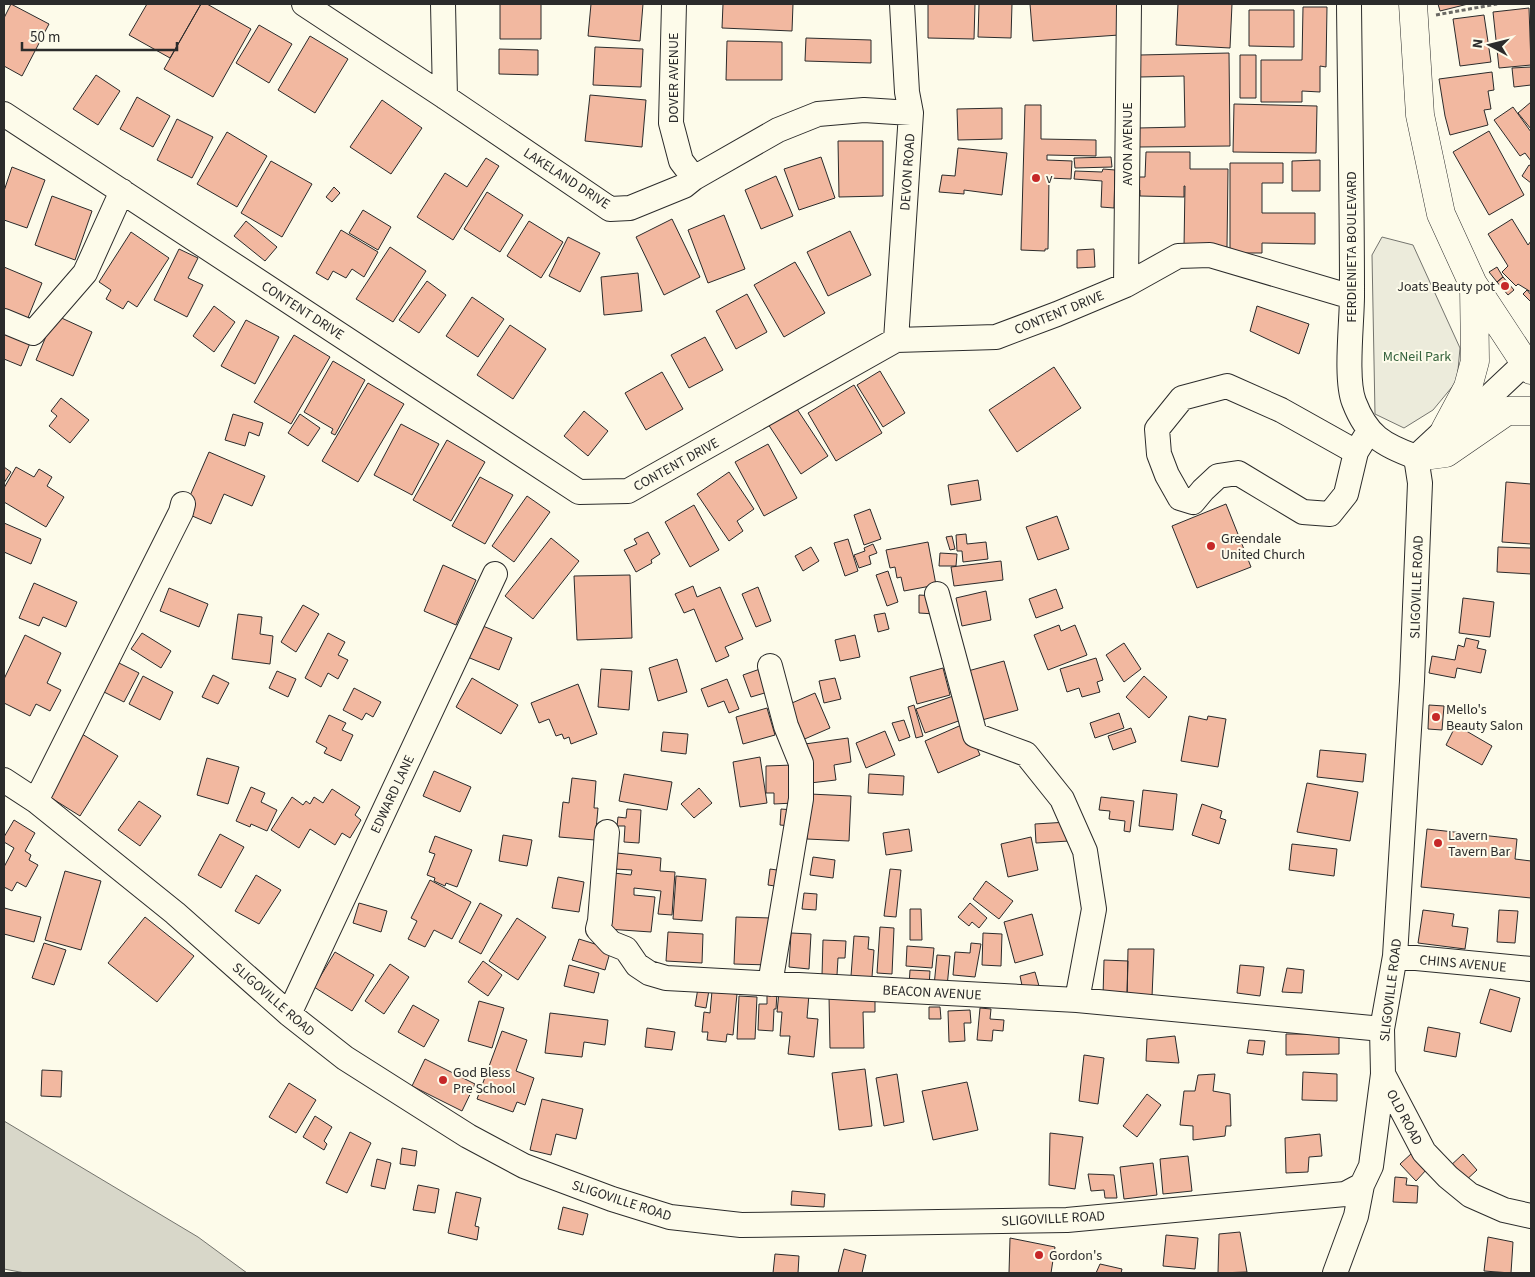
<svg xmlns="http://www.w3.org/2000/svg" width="1535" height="1277" viewBox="0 0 1535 1277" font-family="'Source Sans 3',sans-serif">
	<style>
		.green { fill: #ecebdb; stroke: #74746e }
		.water { fill: #d8d7c9; stroke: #74746e }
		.building { fill: #f2b8a0; stroke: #2b2b2b }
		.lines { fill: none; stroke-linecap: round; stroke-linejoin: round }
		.minor-casing { stroke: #2b2b2b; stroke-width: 26 }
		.major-casing { stroke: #2b2b2b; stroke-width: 29 }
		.path { stroke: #6a6964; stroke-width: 3; stroke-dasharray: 4 2.5; stroke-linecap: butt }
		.minor { stroke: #fdfbea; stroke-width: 24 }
		.major { stroke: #fdfbea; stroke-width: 28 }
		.poi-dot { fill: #c62828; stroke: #fdfbea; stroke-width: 2 }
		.labels { text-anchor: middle; stroke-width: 4; stroke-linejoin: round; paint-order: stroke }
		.street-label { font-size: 14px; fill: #2b2b2b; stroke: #fdfbea }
		.poi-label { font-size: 14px; fill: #2b2b2b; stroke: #fdfbea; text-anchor: start }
		.park-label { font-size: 14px; fill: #34623c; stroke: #fdfbea }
	</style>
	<rect width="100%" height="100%" fill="#fdfbea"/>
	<path class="green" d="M1382,237l31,8 47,103 -3,33 -24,29 -29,18 -29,-14 -3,-159z"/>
	<path class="water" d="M4,1121l194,116 49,36h-222l-21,-4z"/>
	<path class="building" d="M11,4l38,20 -27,52 -18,-10v-48z
		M147,4h54l-31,54 -41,-23z
		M201,4h6l44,25 -38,68 -49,-28z
		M500,4h41v35h-41z
		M591,4h52l-3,37 -52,-5z
		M723,4h70l-1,27 -70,-3z
		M928,4h47l-1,35 -46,-1z
		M979,4h33l-1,34 -33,-1z
		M1030,4h87l2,31 -86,6z
		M1178,4h54l-2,44 -54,-3z
		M1438,4h30l-28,7z
		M1303,7h24l-1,60 -6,-1v26l-18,-1v11h-41v-42h41z
		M1529,8l2,57 -32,3 -6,-56z
		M1249,10h45v37l-45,-1z
		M1484,15l7,47 -31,4 -7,-47z
		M259,25l33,19 -23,39 -33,-20z
		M310,36l38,23 -33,54 -37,-23z
		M806,38l65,2v23l-66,-2z
		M727,41l55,1v38h-56z
		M595,47l48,2 -2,38 -48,-2z
		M499,49l39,1v25l-39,-1z
		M1229,53l1,93 -92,1v-19l47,-1 -1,-51 -44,1v-22z
		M1240,55h16v43h-16z
		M1531,67v18l-17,2 -2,-19z
		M1492,72l2,18 -6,1 3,18 -7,1 4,15 -38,10 -5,-19 -6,-37z
		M96,75l24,16 -22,34 -25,-16z
		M590,95l56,5 -4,47 -57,-6z
		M137,97l33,19 -17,31 -33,-18z
		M382,100l40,28 -31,46 -41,-27z
		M1531,102v27l-13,-16z
		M1234,104l83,2 -1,47 -83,-1z
		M1025,105h16v34l55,1v16l-49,-1v5l25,1 -1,18 -22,-1 -1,71h-3v2l-24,-1z
		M1513,107l18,25v29l-6,-8 -5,3 -26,-36z
		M1002,108v31l-44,1 -1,-31z
		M177,119l36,18 -21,41 -35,-18z
		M1489,131l35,64 -35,20 -36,-63z
		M227,132l40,24 -30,51 -40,-23z
		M838,141h45v55l-44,1z
		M958,148l49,5 -5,42 -38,-5v4l-25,-2 3,-17 13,1z
		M1146,152h44v17h38l-1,78h-43l1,-61h-1v11l-44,-1v-6h-12v-13h17z
		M821,157l14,41 -36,12 -15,-41z
		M1111,157l1,10 -37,1 -1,-10z
		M486,158l13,8 -46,74 -36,-23 28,-44 22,14z
		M1320,160v31h-28v-30z
		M271,161l41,23 -30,53 -41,-24z
		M1230,163h53v20h-21v30h53v31l-53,-1v10h-32z
		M1529,165l2,1v17l-9,-7z
		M12,167l33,13 -18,48 -23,-8v-29z
		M1103,169l12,1 -1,38 -13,-1 1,-26 -28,-2 1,-8 27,1z
		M776,176l17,40 -32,13 -16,-39z
		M334,187l6,6 -8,9 -6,-5z
		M487,192l36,23 -23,37 -36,-23z
		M52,196l40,15 -17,49 -40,-15z
		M363,210l28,17 -13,23 -29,-17z
		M724,215l21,54 -37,14 -20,-53z
		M672,219l28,58 -36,18 -28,-58z
		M1512,219l16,26 3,-4v51l-13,-8 -2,2 -14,-14 6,-6 -20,-32z
		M246,221l31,26 -12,14 -31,-25z
		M529,221l34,21 -22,36 -34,-22z
		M341,230l37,22 -14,25 -12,-8 -6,9 -13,-7 -5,9 -12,-7z
		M850,231l21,44 -43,21 -21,-44z
		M131,232l38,26 -32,49 -9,-6 -5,8 -17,-10 5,-9 -12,-8z
		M568,237l32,16 -20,39 -31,-16z
		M390,247l36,24 -33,51 -37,-23z
		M179,249l19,9 -10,20 15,7 -16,32 -33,-17z
		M1094,249l1,18 -18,1v-18z
		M795,262l30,51 -41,24 -30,-52z
		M4,267l38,16 -17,42 -21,-8z
		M1497,267l6,10 -6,5 -8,-10z
		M638,273l4,38 -38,4 -3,-38z
		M1503,277l11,13 -6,5 -11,-13z
		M427,281l19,14 -27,38 -20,-13z
		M1527,290l4,5v7l-8,-8z
		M747,294l20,38 -31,17 -20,-38z
		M472,297l32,22 -26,38 -32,-21z
		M214,306l21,16 -21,30 -21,-16z
		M1257,306l52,18 -10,30 -49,-23z
		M55,315l37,17 -19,44 -37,-16z
		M246,320l33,17 -24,47 -34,-18z
		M510,325l36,24 -33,50 -36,-24z
		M4,326l28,12 -11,28 -17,-7z
		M294,335l36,22 -39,67 -37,-22z
		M705,337l18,33 -34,18 -18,-33z
		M333,361l32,19 -30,55 -4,-2 2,-4 -29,-17z
		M1054,367l27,41 -64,44 -28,-42z
		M880,371l25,42 -22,14 -26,-42z
		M662,372l21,37 -37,21 -21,-37z
		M368,383l36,21 -46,78 -36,-21z
		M854,385l28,48 -46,28 -28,-48z
		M61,398l28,22 -19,23 -21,-17 8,-10 -6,-5z
		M793,403l35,53 -27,18 -35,-53z
		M584,411l24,20 -20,25 -24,-20z
		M233,414l30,9 -4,13 -10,-4 -4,14 -20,-6z
		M300,414l20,14 -12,18 -20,-13z
		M401,424l38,20 -27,51 -38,-20z
		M447,440l38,22 -34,59 -38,-21z
		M768,444l29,54 -33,18 -29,-54z
		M209,452l56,24 -13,30 -28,-12 -13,30 -28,-12z
		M4,467l7,5 -7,11z
		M16,467l18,10 5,-8 13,8 -5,9 17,11 -18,30 -42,-25v-14z
		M729,472l25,37 -17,12 6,10 -14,10 -32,-47z
		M480,477l33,18 -28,49 -33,-18z
		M978,480l3,20 -30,5 -3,-20z
		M1506,482l25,2v60l-29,-2z
		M527,496l23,16 -36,50 -22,-16z
		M1226,504l25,63 -54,21 -25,-62z
		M694,505l25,45 -29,17 -25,-45z
		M870,509l11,30 -17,6 -10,-30z
		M1057,516l12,33 -31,11 -12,-33z
		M4,523l37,16 -10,25 -27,-12z
		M648,532l12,22 -9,6 1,3 -16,9 -12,-22 13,-6 -3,-5z
		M966,534l1,10 19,-2 2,17 -25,3 -1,-11h-5l-1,-16z
		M952,536l3,13 -5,1 -4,-13z
		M551,538l28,23 -46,58 -28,-23z
		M848,539l10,32 -13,5 -11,-33z
		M928,542l8,43 -32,6 -3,-14 -4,1 -2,-11 -5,1 -4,-18z
		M873,544l4,9 -8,3 2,8 -12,4 -5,-13 11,-4 -1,-3z
		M811,547l8,14 -16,10 -8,-15z
		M1498,547l33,1v26l-34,-2z
		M940,553l17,1 -1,12h-17z
		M1001,561l2,19 -49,6 -3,-19z
		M443,565l33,15 -20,45 -32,-14z
		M888,571l10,31 -11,4 -11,-31z
		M630,575l2,63 -55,2 -3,-64z
		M34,583l43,19 -11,25 -23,-10 -4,9 -20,-8z
		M693,586l4,11 23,-10 23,52 -18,8 4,9 -13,6 -22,-53 -10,4 -9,-19z
		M758,587l13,34 -15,6 -14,-33z
		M169,588l39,16 -9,23 -39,-16z
		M1056,589l7,19 -27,10 -7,-19z
		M986,591l5,29 -29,6 -6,-28z
		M919,595l17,1 -1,18 -16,-1z
		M1463,598l31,4 -4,35 -31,-4z
		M303,605l16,9 -23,38 -15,-10z
		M885,613l4,16 -11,3 -4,-17z
		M238,614l24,3 -2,17 13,2 -3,28 -38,-5z
		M478,624l34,14 -13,32 -34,-14z
		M1059,625l2,6 14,-6 12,30 -39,15 -14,-35z
		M142,633l29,18 -10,17 -30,-19z
		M328,633l17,9 -7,13 10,5 -10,19 -10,-6 -7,14 -16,-9z
		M25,635l36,18 -14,30 14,7 -11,21 -14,-7 -6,12 -26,-13v-24z
		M855,635l5,22 -20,4 -5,-21z
		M1466,638l13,3 -2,7 9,2 -5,23 -24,-5 -2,10 -26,-5 3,-17 23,4 3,-15 6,2z
		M1124,643l17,26 -17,13 -18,-27z
		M1096,658l7,22 -6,2 3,10 -18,5 -3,-9 -12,4 -7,-23z
		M677,659l10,33 -29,9 -9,-33z
		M1004,661l14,49 -36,10 -14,-49z
		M117,662l22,11 -15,29 -22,-11z
		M943,668l7,27 -33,9 -7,-27z
		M601,669l31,2 -3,39 -31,-3z
		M760,669l8,23 -17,5 -8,-22z
		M277,671l19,8 -8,18 -19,-9z
		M213,675l16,8 -11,21 -16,-7z
		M143,676l30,16 -13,28 -31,-16z
		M1144,676l23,21 -18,21 -23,-21z
		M472,678l46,27 -17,29 -45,-27z
		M835,678l6,21 -17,4 -5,-22z
		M727,679l12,30 -10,4 -5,-12 -16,6 -7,-18z
		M578,684l19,50 -26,10 -2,-7 -5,2 -2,-5 -6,2 -7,-17 -10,4 -8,-20z
		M354,688l27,14 -8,15 -7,-4 -4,7 -19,-10z
		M815,693l15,35 -30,13 -15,-35z
		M956,695l8,24 -39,14 -9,-24z
		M914,705l9,31 -7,2 -8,-31z
		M1429,705l15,1 -2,24 -14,-1z
		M767,708l8,27 -32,9 -7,-27z
		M1119,713l5,15 -29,10 -5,-15z
		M329,715l17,8 -4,7 11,5 -12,26 -17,-8 3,-5 -11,-6z
		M1189,716l18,4 1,-4 18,3 -8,48 -37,-6z
		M904,720l6,17 -11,4 -7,-18z
		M966,723l14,32 -42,18 -13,-32z
		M1456,725l36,21 -10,19 -36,-20z
		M1131,728l5,14 -23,8 -5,-14z
		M885,731l10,24 -29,13 -10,-25z
		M663,732l25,2 -2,20 -25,-3z
		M82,734l36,22 -38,60 -35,-22z
		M848,738l3,24 -17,3 2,15 -26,3 -5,-39z
		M1320,750l46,4 -3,28 -46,-5z
		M760,757l7,46 -27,4 -7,-45z
		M207,758l32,9 -11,37 -31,-9z
		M793,765l1,38 -20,1v-11h-8v-27z
		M434,771l37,16 -11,25 -37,-16z
		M624,774l48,8 -5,28 -48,-9z
		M869,774l35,2 -1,19 -35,-2z
		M572,778l24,3 -2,27h4l-3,32 -36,-3 4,-35 6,1z
		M1307,783l51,9 -8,49 -53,-9z
		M251,787l14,6 -4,9 16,8 -10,21 -16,-7 -1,3 -14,-6z
		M699,788l13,15 -18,15 -13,-14z
		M332,789l28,18 -5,8 6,5 -11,18 -8,-5 -7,12 -25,-16 -11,19 -28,-18 21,-33 11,8 3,-4 4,3 4,-7 9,6z
		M1143,790l34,4 -4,36 -34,-4z
		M810,794l41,2 -2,45 -42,-2z
		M1101,797l33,4 -4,31 -6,-1 1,-10 -16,-2 1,-8 -11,-1z
		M139,801l22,15 -21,30 -22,-16z
		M1202,804l20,7 -2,7 6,2 -7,24 -27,-9z
		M627,809l14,1 -2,33 -15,-1 1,-16h-8l1,-9 8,1z
		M781,809l12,1 -2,16 -11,-1z
		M14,820l21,13 -10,18 6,4 -2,5 9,5 -12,22 -9,-5 -5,9 -8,-4v-20l10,-19 -10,-6v-5z
		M1068,822l1,19 -33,2 -1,-19z
		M909,829l3,22 -26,4 -3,-22z
		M1427,829l90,10 -2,20 16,2v37l-110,-11z
		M220,834l24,13 -23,41 -23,-13z
		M503,835l29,5 -5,26 -28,-5z
		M435,836l37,14 -15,37 -11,-4 -1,3 -11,-5 1,-3 -8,-3 8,-21 -6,-2z
		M1031,837l7,33 -30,7 -7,-33z
		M1292,844l45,5 -3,27 -45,-6z
		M617,853l44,5 -1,13 15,1 -3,43 -14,-1 3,-23 -27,-3v7l21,2 -4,35 -44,-3 7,-56 17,2 1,-5 -17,-1z
		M813,857l22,3 -2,18 -23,-3z
		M770,869l14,2 -2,16 -14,-2z
		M890,869l11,1 -5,47 -12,-1z
		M65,871l36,10 -20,69 -36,-10z
		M256,875l25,15 -22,34 -24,-13z
		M676,876l30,3 -4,42 -29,-2z
		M558,877l26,5 -5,30 -27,-4z
		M430,880l41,22 -19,37 -18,-9 -9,17 -17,-8 9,-18 -6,-3z
		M986,881l27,20 -14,18 -26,-20z
		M804,893l13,1 -1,16 -14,-1z
		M359,903l28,8 -6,21 -28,-9z
		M480,903l22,12 -21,39 -22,-12z
		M970,903l17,15 -8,10 -7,-6 -3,4 -11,-9z
		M4,908l37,9 -7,25 -30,-8z
		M910,909h11l1,31h-12z
		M1423,910l31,4 -2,12 16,2 -3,21 -47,-6z
		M1499,910l19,1 -3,32 -18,-1z
		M1032,914l11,41 -28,8 -11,-41z
		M145,917l49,39 -37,46 -49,-39z
		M736,917l35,1 -1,47 -36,-1z
		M517,918l29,19 -28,43 -29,-19z
		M880,927l14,1 -2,46 -15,-1z
		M668,932l35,2 -1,29 -36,-2z
		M791,933l20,1 -2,35 -20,-2z
		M983,933l19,1 -1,32 -19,-1z
		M854,936l15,1 -1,12 6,1 -2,27 -21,-1z
		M579,939l32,10 -6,21 -33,-10z
		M823,940l23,1 -1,17h-7l-1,17h-15z
		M44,943l22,7 -12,35 -22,-7z
		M971,943l10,1 -6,33 -22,-2 2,-23 15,1z
		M907,946l27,2 -2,20 -26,-2z
		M1128,949h26l-2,48h-25z
		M335,952l39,23 -22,36 -38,-24z
		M937,955l13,1 -3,31 -13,-1z
		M1104,960l24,1 -1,36 -24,-1z
		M483,961l19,14 -14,21 -20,-14z
		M390,964l19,13 -25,37 -19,-13z
		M569,965l30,8 -5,20 -30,-7z
		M1240,965l24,2 -4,29 -23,-3z
		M1287,968l17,2 -2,23 -20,-1z
		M910,970l20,1 -1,16 -20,-1z
		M1035,972l4,14 -16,4 -3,-14z
		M698,988l11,2 -3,18 -11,-2z
		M1490,989l30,9 -9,34 -31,-9z
		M712,991l25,3 -4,41 -6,-1 -1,8 -19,-2 1,-8h-6l2,-20 6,1z
		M779,992l30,2 -2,24 11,1 -4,38 -26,-3 2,-18h-10l2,-24h-5z
		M767,993h10l-1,16h-2l-1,22 -15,-1 1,-26h8z
		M875,995v17h-12l1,36h-34l-1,-52z
		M739,996l18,1 -2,42h-18z
		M479,1001l25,7 -12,40 -24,-7z
		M413,1005l26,15 -15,27 -26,-15z
		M929,1007h11l1,12h-12z
		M980,1008l11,1 -1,10 14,1 -1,11 -10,-1 -1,11 -15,-1z
		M970,1010l1,13h-7l1,18 -16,1 -1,-31z
		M550,1013l58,7 -3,25 -21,-3 -2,15 -37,-4z
		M1428,1027l32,6 -4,24 -32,-6z
		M647,1028l28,4 -3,18 -27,-3z
		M502,1031l25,9 -11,31 18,7 -9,27 -8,-3 -4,10 -36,-13z
		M1286,1034h53v20l-53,1z
		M1175,1036l4,27 -33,-2 1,-22z
		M1249,1040l16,1 -2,14 -16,-2z
		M1084,1055l20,3 -6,46 -19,-3z
		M425,1059l50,25 -13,27 -50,-25z
		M865,1069l7,57 -33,4 -7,-57z
		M42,1070l20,1 -1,26 -20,-1z
		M1303,1072l34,2v27l-35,-1z
		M897,1074l7,48 -20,4 -8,-48z
		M1215,1074l-2,17 17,3 1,32h-5l-1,10 -32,4v-14l-13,-1 4,-34h11l3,-16z
		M967,1082l11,48 -45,10 -11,-49z
		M289,1083l27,17 -20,33 -27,-16z
		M1147,1094l14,11 -24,32 -14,-11z
		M542,1099l41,10 -7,30 -20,-5 -5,21 -21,-5z
		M315,1116l17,11 -8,14 3,3 -3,6 -21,-13z
		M350,1132l21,11 -24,50 -21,-10z
		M1050,1133l33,4 -8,52 -26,-4z
		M1320,1134l2,22 -13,1 -1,15 -22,1 -1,-35z
		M402,1148l15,3 -2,15 -15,-2z
		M1412,1153l15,16 -11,12 -16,-17z
		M1463,1154l14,16 -14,13 -15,-15z
		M1188,1156l4,35 -29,3 -3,-35z
		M377,1159l14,4 -6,26 -14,-3z
		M1153,1163l4,32 -33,4 -4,-32z
		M1088,1174l26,1 3,23h-12l-1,-8 -13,1z
		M1395,1177l12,1 -1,7 12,1 -1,17 -24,-1z
		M418,1185l21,4 -4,24 -22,-3z
		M792,1191l33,3 -1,13 -33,-2z
		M456,1192l25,6 -6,28 4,1 -2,13 -29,-7z
		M563,1207l25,7 -5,21 -25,-6z
		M1240,1232l7,40 -29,1 1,-39z
		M1166,1235l32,3 -3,31 -32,-3z
		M1488,1237l25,5 -2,31 -27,-2z
		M1010,1238l45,9 -4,26h-42z
		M844,1249l22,6 -4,18h-24z
		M775,1254l24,2 -1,17h-25z
		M1100,1264l22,5 -1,4h-25z"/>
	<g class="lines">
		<g class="minor-casing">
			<path id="minor" d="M304,4l141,93 165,112 20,-1 54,-22 10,-8 84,-48 40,-16 46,-4 47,3
				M443,4l2,93
				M674,4l-3,119 10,38 13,17
				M1349,4c1,97 3,195 3,292 0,26 -7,83 2,106 13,34 29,43 62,55
				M4,114l575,378 49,-1 268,-151 100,-3 61,-23 69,-29 52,-29 32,-1 142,42
				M1126,285l3,-281
				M4,321l29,12 52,-60 37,-82
				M896,340l15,-227 -4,-21 -5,-88
				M1356,452l-75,-42 -54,-24 -45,12 -25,31 2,25 8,21 13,23 13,4 10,-12 15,-14 20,-3 65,39 27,2 16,-20 10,-42 13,-21
				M1416,457l29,-27 46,-35 34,-32
				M937,594l38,141 51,19 36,45 23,52 9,58 -17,91
				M4,780l32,21 139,112 114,101 56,44 123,78 56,30 88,33 58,18 71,8 326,-5 278,-26 17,-9 9,-19 12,-92 -1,-45 13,-73 17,-275 8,-198 -4,-26
				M36,801l145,-289 2,-8
				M607,832l-7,89 -2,8 13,14 15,6 11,16 12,8 17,5 411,22 305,29
				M1395,956l136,13
				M770,984l31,-185v-36l-15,-37 -16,-60
				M289,1014l206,-440
				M1383,1074l41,78 24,25 22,18 34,15 27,6
				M1335,1273l21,-57 6,-31"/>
		</g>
		<g class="major-casing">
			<path id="major" d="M1413,4l7,111 21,99 32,70 52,79 6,7
				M1445,430l23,-43 7,-26 -1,-75
				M1416,457l30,-4 61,-42h24"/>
		</g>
		<path class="path" d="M1436,15l61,-11"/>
		<use href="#minor" class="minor"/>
		<use href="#major" class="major"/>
	</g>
	<g class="poi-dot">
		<circle cx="1036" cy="178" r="5"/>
		<circle cx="1505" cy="286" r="5"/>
		<circle cx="1211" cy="546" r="5"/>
		<circle cx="1436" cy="717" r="5"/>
		<circle cx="1438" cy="843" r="5"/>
		<circle cx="443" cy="1080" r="5"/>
		<circle cx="1039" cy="1255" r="5"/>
	</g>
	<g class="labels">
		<g class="street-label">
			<text transform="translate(673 78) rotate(-90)" y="5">DOVER AVENUE</text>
			<text transform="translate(1127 144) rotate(-90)" y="5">AVON AVENUE</text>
			<text transform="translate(907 172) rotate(-86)" y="5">DEVON ROAD</text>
			<text transform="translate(567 178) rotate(33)" y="5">LAKELAND DRIVE</text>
			<text transform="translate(1351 247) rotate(-90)" y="5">FERDIENIETA BOULEVARD</text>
			<text transform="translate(303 310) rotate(33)" y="5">CONTENT DRIVE</text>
			<text transform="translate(1059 312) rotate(-22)" y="5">CONTENT DRIVE</text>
			<text transform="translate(676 464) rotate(-29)" y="5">CONTENT DRIVE</text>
			<text transform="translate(1416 587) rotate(-88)" y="5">SLIGOVILLE ROAD</text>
			<text transform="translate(392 794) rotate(-65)" y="5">EDWARD LANE</text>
			<text transform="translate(1463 963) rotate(5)" y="5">CHINS AVENUE</text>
			<text transform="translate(1390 990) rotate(-83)" y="5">SLIGOVILLE ROAD</text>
			<text transform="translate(932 992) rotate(3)" y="5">BEACON AVENUE</text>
			<text transform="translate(274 999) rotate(41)" y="5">SLIGOVILLE ROAD</text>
			<text transform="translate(1405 1117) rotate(62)" y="5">OLD ROAD</text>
			<text transform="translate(622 1200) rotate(18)" y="5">SLIGOVILLE ROAD</text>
			<text transform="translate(1053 1218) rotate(-3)" y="5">SLIGOVILLE ROAD</text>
		</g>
		<g class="poi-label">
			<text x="1046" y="183">v</text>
			<text x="1495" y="291" text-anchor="end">Joats Beauty pot</text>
			<text x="1221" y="543">Greendale<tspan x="1221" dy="16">United Church</tspan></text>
			<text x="1446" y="714">Mello's<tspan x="1446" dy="16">Beauty Salon</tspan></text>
			<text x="1448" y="840">Lavern<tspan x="1448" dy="16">Tavern Bar</tspan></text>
			<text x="453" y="1077">God Bless<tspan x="453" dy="16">Pre School</tspan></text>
			<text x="1049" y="1260">Gordon's</text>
		</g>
		<g class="park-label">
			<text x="1417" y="361">McNeil Park</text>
		</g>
	</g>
	<rect width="1535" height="1277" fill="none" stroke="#2b2b2b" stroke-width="10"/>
	<g transform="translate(1490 45) rotate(277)" stroke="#fdfbea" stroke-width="4" paint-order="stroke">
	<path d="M0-4L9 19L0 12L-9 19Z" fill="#2b2b2b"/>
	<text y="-8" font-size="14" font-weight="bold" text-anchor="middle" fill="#2b2b2b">N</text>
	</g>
	<path d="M22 42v8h155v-8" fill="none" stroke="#2b2b2b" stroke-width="2.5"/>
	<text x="30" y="42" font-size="15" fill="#2b2b2b" stroke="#fdfbea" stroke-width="4" paint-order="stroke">50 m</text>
</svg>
